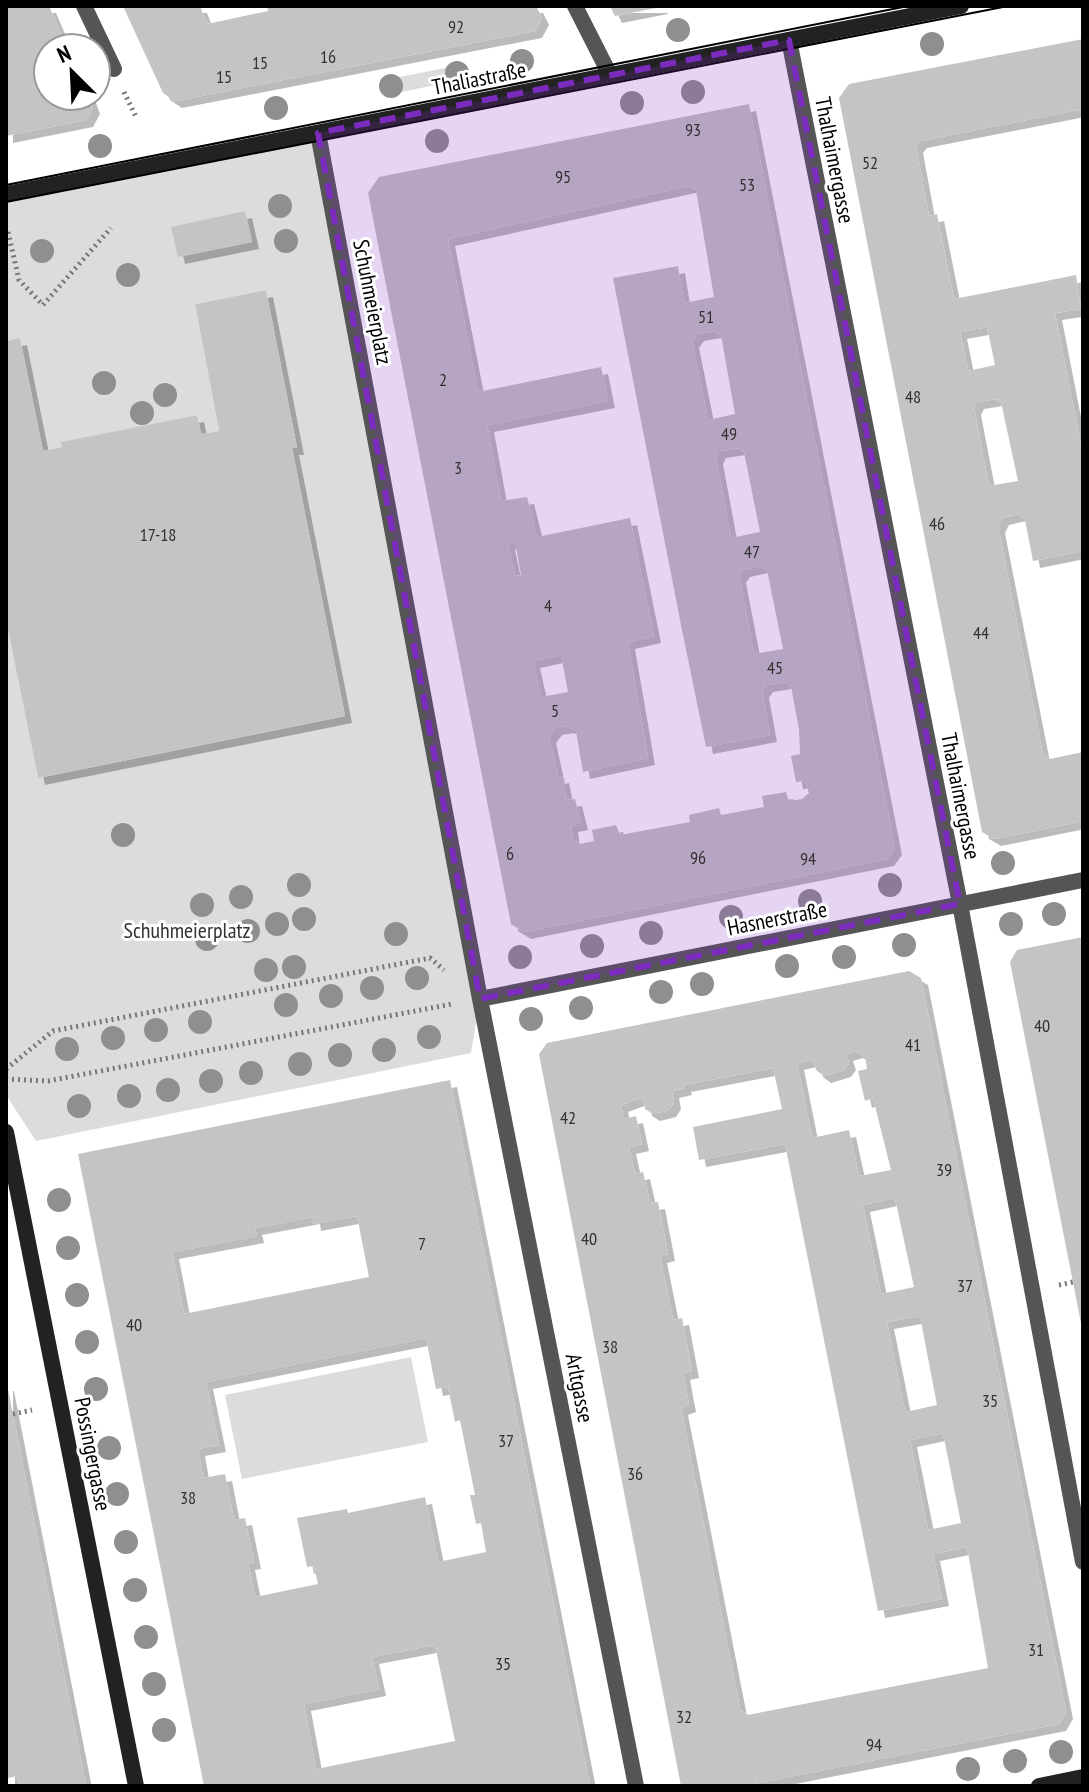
<svg xmlns="http://www.w3.org/2000/svg" width="1089" height="1792" viewBox="0 0 1089 1792" font-family="'PT Sans Narrow',sans-serif">
	<style>
		.green { fill: #dcdcdc }
		.building { fill: #c4c4c4; fill-rule: evenodd; filter: url(#shadow) }
		.lines { fill: none; stroke-linecap: round; stroke-linejoin: round }
		.path { stroke: #777; stroke-width: 5; stroke-dasharray: 2 4; stroke-linecap: butt }
		.minor { stroke: #555; stroke-width: 16 }
		.secondary { stroke: #222; stroke-width: 16 }
		.tram { stroke: #000; stroke-width: 2 }
		.tree { fill: #8f8f8f }
		.marked { fill: #7b2cbf; fill-opacity: 0.2; stroke: #7b2cbf; stroke-width: 6; stroke-dasharray: 16 10; stroke-linejoin: round }
		.labels { text-anchor: middle; stroke-width: 6; stroke-linejoin: round; paint-order: stroke }
		.number-label { font-size: 18px; fill: #313131 }
		.street-label { font-size: 22px; fill: #000; stroke: #fff }
		.park-label { font-size: 22px; fill: #333; stroke: #fff }
	</style>
	<defs>
		<filter id="shadow"><feDropShadow dx="7" dy="7" stdDeviation="0" flood-color="#0004"/></filter>
	</defs>
	<rect width="100%" height="100%" fill="#fff"/>
	<path class="green" d="M461,65l3,14 -77,16 -3,-15z
		M318,133l162,866 -9,54 -435,88 -30,-46v-475l32,158 307,-62 -53,-268 5,-1 -31,-157 -71,14 24,127 -18,3 -4,-19 -135,27v5l-19,4 -23,-112 -14,2v-147z
		M411,1357l17,85 -186,37 -17,-84z"/>
	<path class="building" d="M6,6h43l18,42h-19v48h41l4,11 -7,13 -80,16z
		M123,6h77l7,18 61,-13 -1,-5h269l6,12 -7,13 -360,70 -12,-8z
		M610,6h51v1l-46,9z
		M1083,39v70l-163,32 -4,5 13,70 8,-2 17,85 122,-24 5,34 -26,4 28,143v95l-50,10 -8,-41 -6,-6 -17,4 -4,8 45,229 7,4 33,-7v69l-89,18 -12,-7 -143,-734 10,-14zM987,327l8,38 -27,6 -8,-39zM996,399l5,3 17,79 -29,5 -15,-78 3,-6z
		M749,104l146,744 -8,11 -363,73 -13,-8 -143,-731 11,-16zM688,186l8,4 18,107 -30,6 -6,-37 -65,12 69,352 24,117 64,-12 -8,-44 4,-6 19,-3 6,4 8,43 1,25 -9,2 5,26 9,-1 4,12 -7,6 -13,2 -3,-9 -24,4 2,11 -43,8 -2,-7 -30,7 1,7 -70,13 -4,-10 -24,5 2,11 -14,3 -7,-5 -2,-14 10,-2 -6,-24 -8,1 -5,-24 -4,1 -9,-41 6,-8 12,-2 9,5 7,41 65,-14 -20,-116 26,-6 -24,-118 -93,19 -10,-40 -26,4 -14,-76 121,-24 -7,-34 -123,25 -30,-153zM714,331l7,4 14,79 -27,6 -16,-79 5,-7zM739,448l5,4 16,80 -29,6 -15,-81 3,-6zM515,541l6,34 -6,1 -7,-33zM761,566l6,4 16,79 -29,5 -15,-78 4,-6zM561,655l7,37 -27,5 -8,-36z
		M245,211l7,31 -74,15 -7,-30z
		M266,290l31,158h-5l53,268 -307,62 -32,-158v-279l14,-3 23,113 19,-4 -1,-5 136,-27 4,19 18,-3 -24,-127z
		M1083,937v391h-1l-72,-366 7,-12z
		M909,971l12,7 145,734 -7,12 -317,62h-61l-142,-732 8,-11zM856,1051l9,6 2,12 -9,2 7,30 8,-3 18,72 -32,6 -10,-46 -37,8 -15,-75 16,-4 3,11 8,6 20,-6 5,-7 -3,-9zM773,1068l9,41 -89,18 6,33 86,-16 93,467 64,-12 -9,-45 34,-7 21,121 -240,47 -8,-6 -59,-301 8,-3 -6,-32 9,-2 -10,-53 -9,2 -13,-64 8,-2 -10,-52 -8,1 -7,-31 -8,2 -6,-27 13,-3 -6,-28 -12,3 -3,-14 22,-8 2,12 8,5 16,-4 5,-8 -2,-11 13,-3 -1,-3zM895,1198l19,89 -33,7 -18,-89zM920,1316l17,89 -32,7 -18,-90zM943,1433l18,90 -33,7 -18,-90z
		M450,1080l140,706h-386l-126,-632zM357,1216l12,61 -185,37 -12,-62 85,-16 -2,-8 58,-11 1,7zM426,1338l10,51 12,-2 7,35 5,-2 15,75h-5l6,29 5,-1 5,29 -48,10 -13,-65 -77,16 -1,-4 -50,9 10,49 7,-1 4,18 -63,13 -7,-34 6,-1 -9,-44 -11,2 -9,-46 -22,4 -5,-29 21,-4 -13,-63zM435,1645l20,96 -139,28 -12,-65 75,-15 -7,-32z
		M6,1384h1l79,402h-67l-2,-10 -9,2z"/>
	<g class="lines">
		<path class="path" d="M124,92l12,25
			M8,232l11,48 24,25 68,-77
			M6,1069l47,-38 377,-73 14,12
			M6,1079l42,2 404,-77
			M1059,1285l14,-3
			M13,1414l19,-4"/>
		<path class="minor" d="M84,6l30,63
			M575,6l35,69
			M789,40l171,864 123,658
			M318,133l162,866 156,787
			M480,999l603,-119"/>
		<path class="secondary" d="M6,194l955,-188
			M6,1132l130,654
			M1039,1786l44,-9"/>
		<path class="tram" d="M6,185l902,-179
			M6,202l1002,-196"/>
	</g>
	<g class="tree">
		<circle cx="678" cy="30" r="12"/>
		<circle cx="932" cy="44" r="12"/>
		<circle cx="522" cy="61" r="12"/>
		<circle cx="457" cy="73" r="12"/>
		<circle cx="391" cy="86" r="12"/>
		<circle cx="693" cy="92" r="12"/>
		<circle cx="632" cy="103" r="12"/>
		<circle cx="276" cy="108" r="12"/>
		<circle cx="437" cy="141" r="12"/>
		<circle cx="100" cy="146" r="12"/>
		<circle cx="280" cy="206" r="12"/>
		<circle cx="286" cy="241" r="12"/>
		<circle cx="42" cy="251" r="12"/>
		<circle cx="128" cy="275" r="12"/>
		<circle cx="104" cy="383" r="12"/>
		<circle cx="165" cy="395" r="12"/>
		<circle cx="142" cy="413" r="12"/>
		<circle cx="123" cy="835" r="12"/>
		<circle cx="1003" cy="863" r="12"/>
		<circle cx="299" cy="885" r="12"/>
		<circle cx="890" cy="885" r="12"/>
		<circle cx="241" cy="897" r="12"/>
		<circle cx="810" cy="901" r="12"/>
		<circle cx="202" cy="905" r="12"/>
		<circle cx="1054" cy="914" r="12"/>
		<circle cx="731" cy="917" r="12"/>
		<circle cx="304" cy="919" r="12"/>
		<circle cx="277" cy="924" r="12"/>
		<circle cx="1011" cy="924" r="12"/>
		<circle cx="248" cy="931" r="12"/>
		<circle cx="651" cy="933" r="12"/>
		<circle cx="396" cy="934" r="12"/>
		<circle cx="207" cy="939" r="12"/>
		<circle cx="904" cy="945" r="12"/>
		<circle cx="592" cy="946" r="12"/>
		<circle cx="520" cy="957" r="12"/>
		<circle cx="844" cy="957" r="12"/>
		<circle cx="787" cy="966" r="12"/>
		<circle cx="294" cy="967" r="12"/>
		<circle cx="266" cy="970" r="12"/>
		<circle cx="417" cy="978" r="12"/>
		<circle cx="702" cy="984" r="12"/>
		<circle cx="372" cy="988" r="12"/>
		<circle cx="661" cy="992" r="12"/>
		<circle cx="331" cy="996" r="12"/>
		<circle cx="286" cy="1005" r="12"/>
		<circle cx="581" cy="1008" r="12"/>
		<circle cx="531" cy="1019" r="12"/>
		<circle cx="200" cy="1022" r="12"/>
		<circle cx="156" cy="1030" r="12"/>
		<circle cx="429" cy="1037" r="12"/>
		<circle cx="113" cy="1038" r="12"/>
		<circle cx="67" cy="1049" r="12"/>
		<circle cx="384" cy="1050" r="12"/>
		<circle cx="340" cy="1055" r="12"/>
		<circle cx="300" cy="1064" r="12"/>
		<circle cx="251" cy="1073" r="12"/>
		<circle cx="211" cy="1081" r="12"/>
		<circle cx="168" cy="1090" r="12"/>
		<circle cx="129" cy="1096" r="12"/>
		<circle cx="79" cy="1106" r="12"/>
		<circle cx="59" cy="1200" r="12"/>
		<circle cx="68" cy="1248" r="12"/>
		<circle cx="77" cy="1295" r="12"/>
		<circle cx="87" cy="1342" r="12"/>
		<circle cx="96" cy="1389" r="12"/>
		<circle cx="109" cy="1448" r="12"/>
		<circle cx="117" cy="1494" r="12"/>
		<circle cx="126" cy="1542" r="12"/>
		<circle cx="135" cy="1590" r="12"/>
		<circle cx="146" cy="1637" r="12"/>
		<circle cx="154" cy="1684" r="12"/>
		<circle cx="164" cy="1730" r="12"/>
		<circle cx="1061" cy="1752" r="12"/>
		<circle cx="1015" cy="1761" r="12"/>
		<circle cx="968" cy="1769" r="12"/>
	</g>
	<path class="marked" d="M789,40l171,864 -480,95 -162,-866z"/>
	<g class="labels">
		<g class="number-label">
			<text x="456" y="33">92</text>
			<text x="328" y="63">16</text>
			<text x="260" y="69">15</text>
			<text x="224" y="83">15</text>
			<text x="693" y="136">93</text>
			<text x="870" y="169">52</text>
			<text x="563" y="183">95</text>
			<text x="747" y="191">53</text>
			<text x="706" y="323">51</text>
			<text x="443" y="386">2</text>
			<text x="913" y="403">48</text>
			<text x="729" y="440">49</text>
			<text x="458" y="474">3</text>
			<text x="937" y="530">46</text>
			<text x="158" y="541">17-18</text>
			<text x="752" y="558">47</text>
			<text x="548" y="612">4</text>
			<text x="981" y="639">44</text>
			<text x="775" y="674">45</text>
			<text x="555" y="717">5</text>
			<text x="510" y="860">6</text>
			<text x="698" y="864">96</text>
			<text x="808" y="865">94</text>
			<text x="1042" y="1032">40</text>
			<text x="913" y="1051">41</text>
			<text x="568" y="1124">42</text>
			<text x="944" y="1176">39</text>
			<text x="589" y="1245">40</text>
			<text x="422" y="1250">7</text>
			<text x="965" y="1292">37</text>
			<text x="134" y="1331">40</text>
			<text x="610" y="1353">38</text>
			<text x="990" y="1407">35</text>
			<text x="506" y="1447">37</text>
			<text x="635" y="1480">36</text>
			<text x="188" y="1504">38</text>
			<text x="1036" y="1656">31</text>
			<text x="503" y="1670">35</text>
			<text x="684" y="1723">32</text>
			<text x="874" y="1751">94</text>
		</g>
		<g class="street-label">
			<text transform="translate(479 78) rotate(-11)" y="8">Thaliastraße</text>
			<text transform="translate(835 160) rotate(79)" y="8">Thalhaimergasse</text>
			<text transform="translate(373 302) rotate(79)" y="8">Schuhmeierplatz</text>
			<text transform="translate(961 796) rotate(79)" y="8">Thalhaimergasse</text>
			<text transform="translate(777 918) rotate(-11)" y="8">Hasnerstraße</text>
			<text transform="translate(580 1388) rotate(79)" y="8">Arltgasse</text>
			<text transform="translate(93 1454) rotate(79)" y="8">Possingergasse</text>
		</g>
		<g class="park-label">
			<text x="187" y="938">Schuhmeierplatz</text>
		</g>
	</g>
	<rect width="1089" height="1792" fill="none" stroke="#000000" stroke-width="16"/>
	<g transform="translate(72 72) rotate(336)"><circle r="38" fill="#ffffff" stroke="#999999" stroke-width="2"/>
	<path d="M0-6L14 30L0 20L-14 30Z" fill="#000000"/>
	<text y="-12" font-size="22" font-weight="bold" text-anchor="middle" fill="#000000">N</text>
	</g>
</svg>
